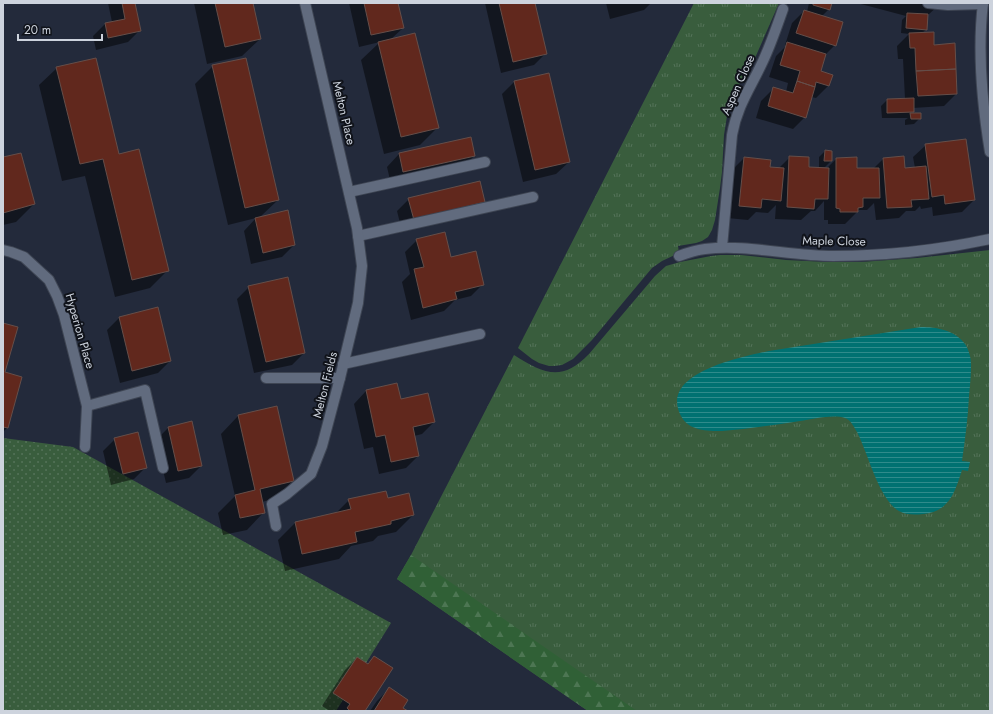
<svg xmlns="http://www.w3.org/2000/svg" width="993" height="714" viewBox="0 0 993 714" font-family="Jost,sans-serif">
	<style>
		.grass { fill: url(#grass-tufts) }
		.forest { fill: url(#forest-firs) }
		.park { fill: url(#park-dots) }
		.water { fill: url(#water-rules) }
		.shadow { fill: #0007 }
		.building { fill: #61281d; stroke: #654e49 }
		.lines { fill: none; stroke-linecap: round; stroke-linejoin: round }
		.lane-casing { stroke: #3e4553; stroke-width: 12 }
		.street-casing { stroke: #3e4553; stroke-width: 12 }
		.lane { stroke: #616b7e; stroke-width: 10 }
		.street { stroke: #616b7e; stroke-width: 10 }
		.labels { text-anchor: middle; stroke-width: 4; stroke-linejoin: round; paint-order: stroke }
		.street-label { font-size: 12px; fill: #cdd3dd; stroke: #10131a }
	</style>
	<defs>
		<pattern id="grass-tufts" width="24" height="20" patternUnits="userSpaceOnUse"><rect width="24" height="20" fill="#395d3d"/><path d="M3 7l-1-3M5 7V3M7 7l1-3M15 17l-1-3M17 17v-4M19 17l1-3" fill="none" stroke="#547359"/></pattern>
		<pattern id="forest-firs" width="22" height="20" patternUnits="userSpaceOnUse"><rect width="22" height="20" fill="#306036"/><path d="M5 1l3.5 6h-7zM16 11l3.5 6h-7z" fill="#4d7653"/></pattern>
		<pattern id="park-dots" width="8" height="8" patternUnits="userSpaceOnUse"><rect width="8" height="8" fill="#395d3d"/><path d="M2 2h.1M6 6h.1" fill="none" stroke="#547359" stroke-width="1.8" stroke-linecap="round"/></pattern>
		<pattern id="water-rules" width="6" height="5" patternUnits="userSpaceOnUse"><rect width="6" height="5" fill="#007171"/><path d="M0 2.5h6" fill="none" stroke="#308b8b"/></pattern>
	</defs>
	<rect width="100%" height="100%" fill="#232a3b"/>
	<path class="grass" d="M694,3h85l-24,55 -13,20 -15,38 -3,19 -2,37 -2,16 -5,32 -3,10 -4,7 -6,4 -6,2 -18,3 1,7 -17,8 -10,7 -26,31 -34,41 -19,19 -11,6 -8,1h-5l-10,-3 -7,-4 -14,-11z
		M990,250v461h-402l-191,-132 14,-24 103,-200c30,19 48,27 75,-1l66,-78 11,-10 14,-4 31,-6 9,-1h21l45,5 41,2h34l56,-4z"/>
	<path class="forest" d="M411,555l226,156h-49l-191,-132z"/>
	<path class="park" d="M3,438l70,9 318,176 -55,88h-333z"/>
	<path class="water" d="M921,327c15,0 34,3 44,17 4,6 6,14 6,21 0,10 -1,21 -2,31 -1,22 -4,43 -7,65l8,1 -2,9 -6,-1c-7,22 -13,42 -39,44 -8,1 -17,1 -24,-3 -20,-11 -31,-58 -42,-79 -3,-5 -6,-12 -12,-14 -11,-4 -33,1 -45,3 -26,4 -52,8 -78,10 -15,0 -33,0 -41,-15 -23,-43 61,-59 88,-65z"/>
	<path class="shadow" d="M108,3h26l6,27 -12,12 -32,8 -3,-14 12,-12 7,-2z
		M194,3h58l8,36 -18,17 -35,8z
		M349,3h48l6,25 -13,12 47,88 -17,17 -36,9 -23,-94 19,-18 -21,5z
		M485,3h49l12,50 -12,12 -33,8z
		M606,3h45l-7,7 -34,9z
		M809,3h22l-2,6 -7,7 13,29 -10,10 -5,17 12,3 -4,11 -12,12 -5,-1 -6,20 -12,12 -37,-11 5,-17 13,-13 12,4 2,-9 -19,-6 7,-21 10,-10 -1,-1 7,-22 12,-12 3,1z
		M857,3h84l-14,13v13l-5,4 11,13 23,48 -12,12 -31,2v4l-3,2 10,4 -6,6 -9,1v-5l3,-2h-26l-1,-12 6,-6 18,-1 -2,-40h-5l-1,-13 12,-12 -8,-1 1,-13 4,-4z
		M213,66l65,134 -18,17 34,28 -12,12 -31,7 -7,-33 12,-13 -28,7 -33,-141z
		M57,68l61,88 49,115 -17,17 -35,9 -30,-121 -23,5 -23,-96z
		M514,82l55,80 -13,12 -33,8 -21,-88z
		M470,138l4,18 -12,12 -71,16 -4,-17 12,-13z
		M926,145l48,55 -12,12 -29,4 -1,-9 -11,2 -1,-3 -5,5h-9l-7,7 -23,2 -2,-17 -7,7h-8l-14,14h-17v-4h-4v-19l-9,10h-4l-10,9 -26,-1 1,-14 -8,8 -12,-1 -8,8 -21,-2 5,-48 12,-12 25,10 9,1 12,-12 18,11 11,1v-12l6,-6 6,10 -6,6h-5v2h6l10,-10 20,10h17l10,-10 21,10 11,-1 -2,-11z
		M3,158l31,46 -18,18 -13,3z
		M409,199l75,3 -12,12 -70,17 -5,-20z
		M417,240l33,18 33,26 -12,12 -16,4 -11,11 -33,9 -9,-38 8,-8 -5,-22z
		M249,287l55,66 -12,12 -38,8 -17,-74z
		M157,308l13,53 -12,12 -38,10 -13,-53 12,-12z
		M3,324l1,49 3,55 -4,4z
		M396,384l4,16 34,22 -12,12 -8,2 4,20 -12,12 -27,6 -6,-27 -9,2 -10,-45 12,-13z
		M238,416l55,65 -17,17 -14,4 2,10 -17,18 -24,5 -5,-22 17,-17 -14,-62z
		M168,428l33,38 -12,12 -23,5 -10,-43z
		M115,439l31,28 -12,12 -23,6 -8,-34z
		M387,499l26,16 -17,17 -18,4 -5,5 -22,5 -12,13 -54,12 -7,-31 17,-17 40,-9 14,-14z
		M374,657l-10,54h-34l-8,-5 23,-36 12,-12 10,6z
		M389,689l13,19 4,3h-36l7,-10z"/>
	<path class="building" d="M122,3h13l6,28 -33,7 -3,-15 20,-4z
		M215,3h38l8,36 -36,8z
		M364,3h34l6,25 -33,7z
		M499,3h36l12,51 -34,8z
		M813,3h19l-2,7 -17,-5z
		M804,10l39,12 -7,24 -40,-13z
		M907,13l21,1 -1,16 -21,-2z
		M934,32v13l21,-2 1,26 -40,2 -1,-23h-5l-1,-15z
		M415,33l24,95 -38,9 -23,-95z
		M787,42l39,12 -5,17 12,4 -4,11 -13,-4 -1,5 -18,-6 3,-10 -20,-6z
		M96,58l23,96 20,-5 30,122 -37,9 -29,-121 -23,5 -24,-97z
		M246,58l33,142 -34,8 -33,-143z
		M956,69l1,25 -39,2 -2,-25z
		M549,73l21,89 -35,8 -21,-89z
		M797,81l18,6 -9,31 -38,-12 5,-19 20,6z
		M914,98v14l-27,1v-14z
		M910,113h11v6h-10z
		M471,137l4,19 -72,16 -4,-19z
		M966,139l9,61 -30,4 -1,-9 -12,2 -7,-53z
		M825,150l7,1v10h-8z
		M21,153l14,51 -32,9v-56z
		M789,156l20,1v10l20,1 -1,31h-13l-1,10 -27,-2z
		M904,156l1,12 21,-2 3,33 -18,1 1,7 -25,1 -4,-50z
		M744,157l27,3 -1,7 14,1 -3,33 -19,-2 -1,9 -22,-2z
		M857,157v11h22l1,30h-17v9l-5,1v4h-18v-3l-4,-1v-50z
		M480,181l5,21 -71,18 -6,-22z
		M288,210l7,35 -32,8 -8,-35z
		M445,232l6,25 25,-6 8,34 -29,7 2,7 -34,9 -9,-39 10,-2 -8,-28z
		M288,277l17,76 -39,9 -18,-76z
		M158,307l13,54 -39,10 -13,-54z
		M3,323l15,4 -13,45 17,5 -14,51 -5,-1z
		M397,383l4,16 27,-6 7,29 -22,5 6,29 -28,6 -6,-27 -9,2 -10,-47z
		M277,406l17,75 -34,8 5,24 -25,5 -5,-23 20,-5 -17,-75z
		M192,421l10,45 -24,5 -10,-44z
		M138,432l9,36 -24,6 -9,-36z
		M386,491l2,7 21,-5 5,22 -23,6v3l-36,8 2,10 -55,12 -7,-32 56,-13 -3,-10z
		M374,656l19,12 -28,43h-15l-3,-3 3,-4 -17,-11 24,-36 11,7z
		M389,687l19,13 -5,8 5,3h-34z"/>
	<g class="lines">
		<g class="lane-casing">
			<path id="lane" d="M928,3l20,2 35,-1
				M349,192l136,-30
				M358,236l175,-39
				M343,364l137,-30
				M266,378h74
				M87,406l58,-16 18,78"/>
		</g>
		<g class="street-casing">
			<path id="street" d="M983,3c-6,50 -1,100 7,149
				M722,247l10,-112c5,-29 19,-48 31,-74 8,-17 14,-35 20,-52
				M3,250l8,2 13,5 25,23 8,16 7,19 23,91 -2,41
				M679,256c8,-3 17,-6 26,-7 42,-5 85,7 128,7 52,0 106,-6 157,-17
				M276,526l-4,-22 15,-10 24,-20 11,-28 18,-68 18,-75 4,-37 -5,-38 -52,-225"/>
		</g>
		<use href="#lane" class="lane"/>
		<use href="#street" class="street"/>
	</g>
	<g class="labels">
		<g class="street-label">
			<text transform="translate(738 85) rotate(-66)" y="4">Aspen Close</text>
			<text transform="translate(344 113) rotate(77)" y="4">Melton Place</text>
			<text transform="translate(834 241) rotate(1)" y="4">Maple Close</text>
			<text transform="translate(80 331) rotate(74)" y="4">Hyperion Place</text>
			<text transform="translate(325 385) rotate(-76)" y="4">Melton Fields</text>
		</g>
	</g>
	<rect width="993" height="714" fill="none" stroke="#cdd3dd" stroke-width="8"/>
	<path d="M18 34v6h84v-6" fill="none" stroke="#cdd3dd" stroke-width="2"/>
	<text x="24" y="34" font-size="12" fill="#cdd3dd" stroke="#10131a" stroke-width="3" paint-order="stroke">20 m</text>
</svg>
